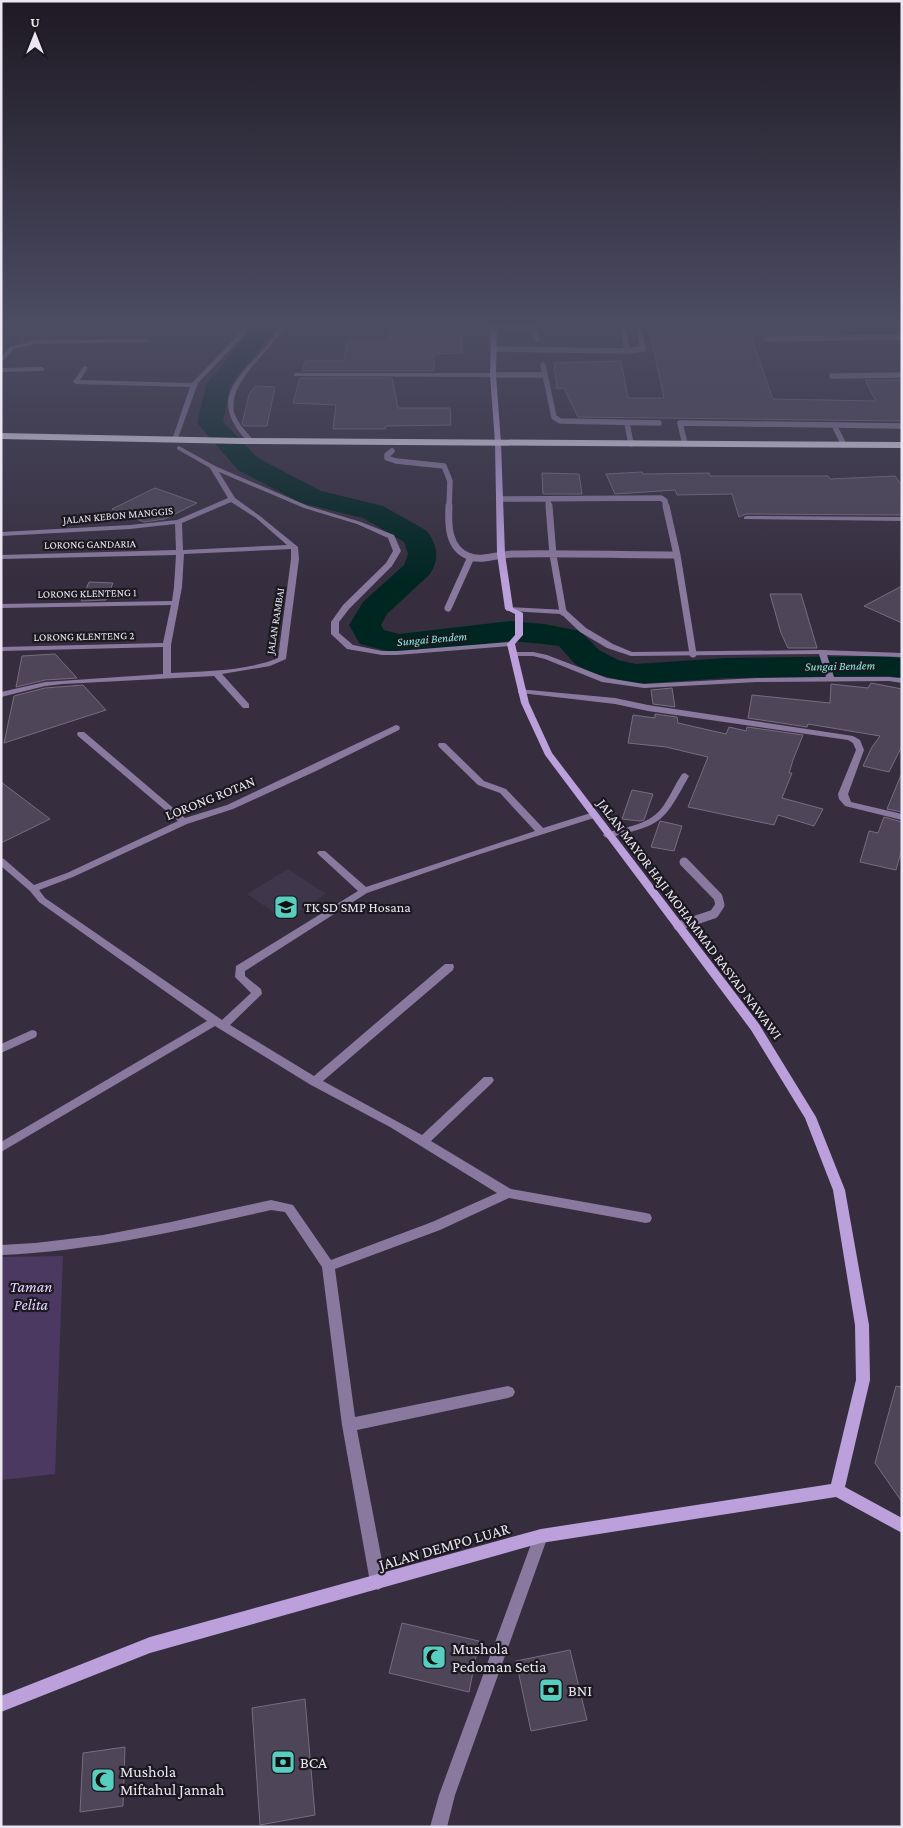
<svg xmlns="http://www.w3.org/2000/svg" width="903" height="1828" viewBox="0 0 903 1828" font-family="'Crimson Pro',serif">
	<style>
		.built { fill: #40364c }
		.green { fill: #4c3961 }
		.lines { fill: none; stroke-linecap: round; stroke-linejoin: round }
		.river { fill: #002622; fill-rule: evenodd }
		.building { fill: #4e4558; stroke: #766d81 }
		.lane-far2 { stroke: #8a799e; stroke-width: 5.5 }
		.lane-far1 { stroke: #8a799e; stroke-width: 7 }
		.lane { stroke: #8a799e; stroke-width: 9 }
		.street { fill: #8a799e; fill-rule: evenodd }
		.secondary { fill: #bba0dc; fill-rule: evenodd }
		.highway { fill: #f4ecff; fill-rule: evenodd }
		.labels { text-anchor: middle; stroke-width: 4.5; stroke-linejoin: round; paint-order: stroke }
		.far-street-label { font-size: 11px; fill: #ebe6f2; stroke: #1b1820 }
		.far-water-label { font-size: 12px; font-style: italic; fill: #82eee0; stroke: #1b1820 }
		.street-label { font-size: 14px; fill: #ebe6f2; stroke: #1b1820 }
		.poi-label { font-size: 14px; fill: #ebe6f2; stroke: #1b1820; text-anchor: start }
		.near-park-label { font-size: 16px; font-style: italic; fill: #e6d3fe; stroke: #1b1820 }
		.near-street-label { font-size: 16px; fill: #ebe6f2; stroke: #1b1820 }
		.near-poi-label { font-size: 16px; fill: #ebe6f2; stroke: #1b1820; text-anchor: start }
	</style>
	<rect width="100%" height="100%" fill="#362e3f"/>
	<path class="built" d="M288,869l38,25 -41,26 -38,-26z"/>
	<path class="green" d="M63,1256l-8,218 -54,6v-223z"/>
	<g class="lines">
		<path class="river" d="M251,325h23l1,4 -45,57 -7,36 35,36 63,33 62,15 44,25c11,15 13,29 2,44l-42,39 -6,11 3,5 15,4 111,-13 34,3 36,7 19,19 19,10 18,4 90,-6 162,-2 14,3v20l-14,-3 -162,2 -90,6 -41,-10 -20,-10 -16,-18 -15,-2 -34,-3 -111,13 -39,-10 -11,-19 14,-23 41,-37 4,-11 -4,-12 -41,-24 -62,-15 -63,-33 -41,-47 9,-38 46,-57z"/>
	</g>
	<path class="building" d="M391,328h29l-1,2h42l1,23 -28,1v17h-132l3,-10h39l3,-19h42z
		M651,337h100l22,62 103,2 -11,-21h37v41l-324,-4 -14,-29 -7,1 -3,-26 67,-2 7,37h36z
		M300,378h92l6,30h52l1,17 -65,1 -1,3h-52l3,-24 -43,-2z
		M255,386l20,1 -8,39h-23l-2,-2 7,-29z
		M642,472l1,2 66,-1 1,3h118l2,3 65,-3 7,9v30l-156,-1 -7,3 -7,-23 -55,1 -2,-5 -60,4 -9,-20z
		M542,473l37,1 3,20h-39z
		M155,488l42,15 -32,16 -21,3 -32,-13z
		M89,582l24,1 -7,17 -25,1z
		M902,586v37l-38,-17z
		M770,594h31l16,54h-29l-7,-15z
		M55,654l22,24 -32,2 -29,7 6,-31z
		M871,683l31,6v57l-13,26 -26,-6 9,-19 8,-11 -72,-12 -1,3 -59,-9 4,-23 78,8 1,-19 37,4z
		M83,685l23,25 -102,33 10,-47 31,-8z
		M672,688l3,19 -22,-3 -2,-14z
		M655,714l22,3 1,6 48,11 3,-7 17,4 1,-4 56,8 -10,25 -4,13h3l-10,25 41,11 -9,17 -36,-11 -4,10 -86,-18 20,-50 -42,-10 -38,-4 5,-28 22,3z
		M901,775h1v37l-15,-3z
		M1,782l49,37 -49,24z
		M632,790l21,4 -9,26 -4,1 -18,-2z
		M884,817l18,5v27l-6,21 -36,-8 9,-31 9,2z
		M660,821l22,5 -8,25 -23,-4z
		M896,1386l6,1v115l-27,-39z
		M402,1623l77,18 -10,51 -80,-19z
		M570,1650l17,70 -56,11 -15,-70z
		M305,1699l10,116 -55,10 -8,-117z
		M125,1747l-2,59 -43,6 3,-59z"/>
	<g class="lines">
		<path class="lane-far2" d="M494,326l39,1 4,12
			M766,339l136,-2
			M494,349l133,2 -4,-26
			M627,351l16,-2 -5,-24
			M543,365l11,52 6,4 99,2
			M493,375h51
			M832,376l70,-1
			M627,423l4,21
			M834,425l10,20
			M685,444l-5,-21 222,3
			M392,451l-5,4v3l9,3 48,5 6,15 -1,27
			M500,499l161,-1 4,3 1,7
			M548,500l1,8"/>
		<path class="lane-far1" d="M449,506c-1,18 -1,42 19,50 13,6 31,-2 45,-2 55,-1 109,1 164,1l16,99
			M549,506l4,49 10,57
			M666,506l11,49
			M448,608l23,-51"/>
		<path class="lane" d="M678,926l36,-12 6,-9 -2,-8 -34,-35"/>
		<path class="street" d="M241,325h6l-3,10 -46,48 -21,58 -5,-1 18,-53 -114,-3 -3,-2 10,-15 2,-1 3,2 -8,12 112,3 47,-49z
			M278,325h6l-3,7c-14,22 -53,51 -47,80 3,11 13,20 20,29l-3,2c-8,-4 -15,-15 -19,-23 -19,-40 37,-62 46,-95z
			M146,339l3,2 -1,1 -114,2 -20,5 -13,14v-6l9,-10 24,-7z
			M1,368l41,-1 3,2 -3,2 -41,1z
			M296,373h197l3,2 -3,2 -199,-1v-2z
			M179,446l36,20 93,40 53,16 33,13 7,16 -9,15 -43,43 -10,13v11l14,12 29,6h15l114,-9 4,2 -4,2 -114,9h-15l-35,-6 -16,-15v-12l12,-17 43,-42 7,-12 -5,-13 -31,-14 -53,-16 -85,-36 16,26 25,18 38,31 1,12 -13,100 -16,7 -48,8 27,30v4h-6l-29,-32 -151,8 -18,2 -44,11v-5l44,-10 118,-8v-27l-162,4v-4l162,-4 8,-38 -170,3v-4l171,-3 2,-14 2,-32 -175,4v-4l175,-5 -1,-26 -45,5 -129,7v-4l129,-7 47,-5 51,-22 -18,-30 -33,-19v-2zM231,502l25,16 31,27 -104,5 -1,-27zM291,549v10l-13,99c-31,13 -73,13 -107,15v-28l11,-58 2,-33z
			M746,516l156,1v4l-158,-2v-2z
			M506,607l60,3 20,18 27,16 19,8 190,-2 80,3v4l-75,-2 7,22h55l13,1v5l-13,-2 -132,1 -113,6 -42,-6 -57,-23 -12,-3h-19l-4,-2 4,-2h19l14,3 60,23 37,6 113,-6 69,-1 -7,-23 -188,2 -24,-8 -27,-16 -19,-18 -52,-3h-3z
			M518,689l97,9 33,7 205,31 7,4 4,10 -16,44 3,8 51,12v6l-57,-14 -6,-7 -1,-5 18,-44 -3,-7 -5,-3 -200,-29 -33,-7 -94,-11h-3z
			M396,725l3,1 1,2 -1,2 -83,41 -83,38 -46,15 -114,53 -34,13 6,8 177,122 29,-27 -16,-16 1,-11 122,-75 -39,-36 -2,-2 2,-2h6l41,36 169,-56 -35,-38 -22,-8 -39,-38 -1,-2 1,-2h6l39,38 22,8 37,39 51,-16 5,3 -2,2 -126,40 -104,36 -122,78v5l16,13 1,5 -32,31 84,51 131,-112h8l1,3 -1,3 -130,111 99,54 62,-58h8l2,3 -2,3 -61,58 80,48 135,24 4,1 2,4 -2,4 -4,1 -137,-25 -69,32 -105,39 20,148 153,-31 5,2 2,4 -2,4 -5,2 -151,32 29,152 -3,5 -5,3 -5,-3 -3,-5 -28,-157 -20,-158 -37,-55 -14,-2c-89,20 -178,41 -270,45v-10l34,-2 68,-8 68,-13 100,-22 22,5 38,55 101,-38 65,-29 -107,-66 -79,-42 -96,-59 -214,126v-10l206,-121 -168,-119 -9,-11 -29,-25v-8l3,1 30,26 33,-12 111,-52 -100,-85 -1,-2 1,-2h6l101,86 42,-13z
			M685,773l4,3c-27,49 -27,48 -81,62l-3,-1 -2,-2 2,-2c21,-6 46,-8 59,-28 7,-10 11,-21 18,-31z
			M32,1030l4,1 1,3 -1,3 -35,16v-9z
			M541,1529l5,2 2,5 -93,259 -8,32h-17l9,-32 95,-259 2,-5z"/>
		<path class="secondary" d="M491,325h6l-1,50 5,68 4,111 8,54 10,5v22l-8,9 14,59 23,50 207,271 57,93 29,73 24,135 1,55 -25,107 57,31v15l-66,-36 -295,46 -391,110 -149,59v-16l149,-59 391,-108 290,-45 25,-104 -1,-55 -22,-135 -28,-72 -54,-88 -206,-275 -24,-52 -14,-59 8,-9v-21l-10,-5 -8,-55 -2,-111 -5,-68z"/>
		<path class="highway" d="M1,433l240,5 661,4v6l-661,-4 -240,-5z"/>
	</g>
	<linearGradient id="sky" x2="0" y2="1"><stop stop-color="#1e1923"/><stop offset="0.56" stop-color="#4c4c63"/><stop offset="1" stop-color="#4c4c63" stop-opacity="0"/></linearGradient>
	<rect width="903" height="581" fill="url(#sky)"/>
	<defs>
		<g id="school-square" transform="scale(1.25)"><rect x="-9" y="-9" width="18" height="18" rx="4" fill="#58cec0" stroke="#1b1820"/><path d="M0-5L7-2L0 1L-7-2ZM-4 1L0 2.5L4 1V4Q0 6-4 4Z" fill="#111"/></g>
		<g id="mosque-square" transform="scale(1.25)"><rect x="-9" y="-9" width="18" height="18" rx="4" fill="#58cec0" stroke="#1b1820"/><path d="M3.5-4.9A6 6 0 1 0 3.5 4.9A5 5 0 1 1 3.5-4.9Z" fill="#111"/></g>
		<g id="bank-square" transform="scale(1.25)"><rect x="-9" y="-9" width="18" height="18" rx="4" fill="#58cec0" stroke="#1b1820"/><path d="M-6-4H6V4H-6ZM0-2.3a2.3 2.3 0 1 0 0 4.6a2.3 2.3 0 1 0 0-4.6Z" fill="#111"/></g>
	</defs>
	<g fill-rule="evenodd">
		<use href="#school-square" x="286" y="907"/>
		<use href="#mosque-square" x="434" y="1657"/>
		<use href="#bank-square" x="551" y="1690"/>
		<use href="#bank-square" x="283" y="1762"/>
		<use href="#mosque-square" x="103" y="1780"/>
	</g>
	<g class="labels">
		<g class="far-street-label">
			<text transform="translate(118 515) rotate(-5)" y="4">JALAN KEBON MANGGIS</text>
			<text transform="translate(90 544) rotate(-1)" y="4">LORONG GANDARIA</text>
			<text transform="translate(87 593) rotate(-1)" y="4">LORONG KLENTENG 1</text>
			<text transform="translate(275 621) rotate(-81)" y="4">JALAN RAMBAI</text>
			<text transform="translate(84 636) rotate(-1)" y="4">LORONG KLENTENG 2</text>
		</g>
		<g class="far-water-label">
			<text transform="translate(432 639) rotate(-5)" y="4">Sungai Bendem</text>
			<text transform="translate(840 666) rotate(-1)" y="4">Sungai Bendem</text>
		</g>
		<g class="street-label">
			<text transform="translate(210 798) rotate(-22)" y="5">LORONG ROTAN</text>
			<text transform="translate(690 919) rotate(53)" y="5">JALAN MAYOR HAJI MOHAMMAD RASYAD NAWAWI</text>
		</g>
		<g class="poi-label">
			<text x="304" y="912">TK SD SMP Hosana</text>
		</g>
		<g class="near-park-label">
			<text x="31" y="1292">Taman<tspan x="31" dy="18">Pelita</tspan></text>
		</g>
		<g class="near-street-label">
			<text transform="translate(444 1546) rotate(-16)" y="6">JALAN DEMPO LUAR</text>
		</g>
		<g class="near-poi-label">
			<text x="452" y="1654">Mushola<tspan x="452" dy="18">Pedoman Setia</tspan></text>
			<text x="568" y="1696">BNI</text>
			<text x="300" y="1768">BCA</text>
			<text x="120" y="1777">Mushola<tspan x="120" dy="18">Miftahul Jannah</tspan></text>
		</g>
	</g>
	<rect width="903" height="1828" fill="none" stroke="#ebe6f2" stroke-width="5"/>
	<g transform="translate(35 35)" stroke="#1b1820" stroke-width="4" paint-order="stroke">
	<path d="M0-4L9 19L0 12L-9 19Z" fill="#ebe6f2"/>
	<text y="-8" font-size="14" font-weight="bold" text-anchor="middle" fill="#ebe6f2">U</text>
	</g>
</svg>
